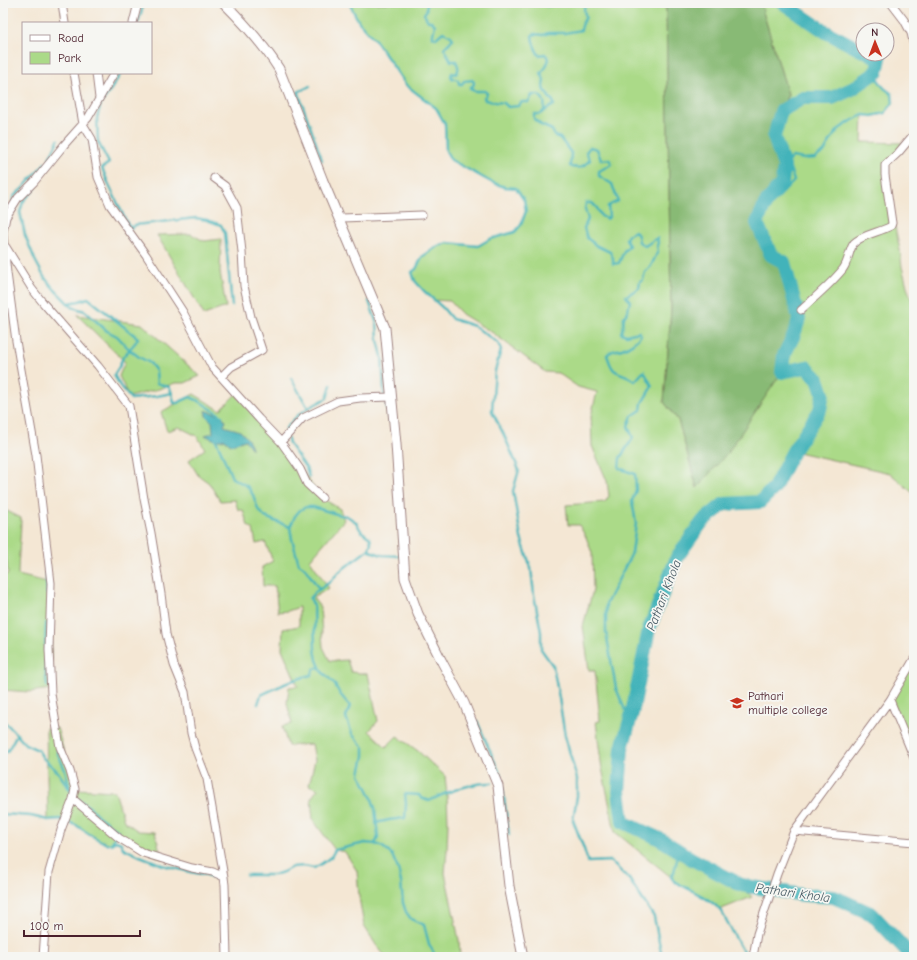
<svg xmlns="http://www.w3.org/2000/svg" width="917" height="960" viewBox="0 0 917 960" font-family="'Comic Neue',sans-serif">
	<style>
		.green { fill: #abda88; stroke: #7a7c5a }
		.forest { fill: #88ba74; stroke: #696c50 }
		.water { fill: #43b3ba; stroke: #466972 }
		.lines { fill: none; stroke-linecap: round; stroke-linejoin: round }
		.stream { stroke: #43b3ba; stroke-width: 2.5 }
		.river { stroke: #43b3ba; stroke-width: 14 }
		.minor-casing { stroke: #9f8380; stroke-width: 9 }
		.tertiary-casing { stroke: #9f8380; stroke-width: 11 }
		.minor { stroke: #fff; stroke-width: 7 }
		.tertiary { stroke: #fff; stroke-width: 9 }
		.labels { text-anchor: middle; stroke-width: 3.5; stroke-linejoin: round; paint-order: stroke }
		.poi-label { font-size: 12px; fill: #4a1f2b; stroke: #f6f6f2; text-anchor: start }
		.water-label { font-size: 13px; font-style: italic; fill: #475a64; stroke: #f6f6f2 }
	</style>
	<rect width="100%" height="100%" fill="#f6f6f2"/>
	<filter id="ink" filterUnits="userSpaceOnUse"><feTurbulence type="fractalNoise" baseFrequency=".025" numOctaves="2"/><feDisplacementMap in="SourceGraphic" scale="8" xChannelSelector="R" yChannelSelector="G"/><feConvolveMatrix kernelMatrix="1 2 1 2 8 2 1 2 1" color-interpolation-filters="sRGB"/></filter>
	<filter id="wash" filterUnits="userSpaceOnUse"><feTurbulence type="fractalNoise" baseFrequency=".012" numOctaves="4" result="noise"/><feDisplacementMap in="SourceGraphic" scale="16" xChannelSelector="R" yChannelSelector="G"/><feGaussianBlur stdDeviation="0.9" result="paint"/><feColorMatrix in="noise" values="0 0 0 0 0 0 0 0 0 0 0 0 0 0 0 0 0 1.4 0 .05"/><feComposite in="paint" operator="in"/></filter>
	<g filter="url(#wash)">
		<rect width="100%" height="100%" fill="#f4e7d4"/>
		<path class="green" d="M349,3h310l7,5 5,302 -7,92 14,18 19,67 85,-115 2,-17 10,-20 -23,-80 -14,-32 8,-19 17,-21 2,-17 -9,-30 6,-25 7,-17 -25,-82 -1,-9h21l43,29 37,19v3h7l10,4 -3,14 -3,2 10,14 8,6 1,9c-10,13 -13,14 -30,12l-1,27 45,1 -22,22 6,61 4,1 5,23 2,17 6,23 6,15v189l-24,-21 -97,-22 -19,37 -14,14 -36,2 -21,17 -26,36 -28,72 -17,84 -10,35 -3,43 4,31 37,17 32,20 49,26 11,12 -33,13 -7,-8 -36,-20 -5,-5 -56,-45 -14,-69 -5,-41 4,-1 -5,-50 -6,-1 -6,-44 10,-36 -1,-37 -6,-16 -7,-12h-11l-2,-20 39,-3 4,-6 -2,-15 -15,-35 -1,-30 6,-24 -19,-5 -20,-14 -13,-1 -52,-39 -31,-19 -12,-13 -17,-1 -9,-9 -9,-10 -3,-9 4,-3 6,-12 16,-11 10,-3 30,3 12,-7 25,-7 6,-7 5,-14 -2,-11 -8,-12 -11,-1 -14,-5 -40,-22 -5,-9 -1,-27 -9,-16 -30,-23 -30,-43 -17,-20z
			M191,234l13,7 17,-2 -1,33 6,35 -22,8 -47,-80z
			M77,315l65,9 58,52 -15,7h-10l-16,6 -30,8 -10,-21 6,-14z
			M194,394l26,16 16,-16 64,75 22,29 18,11 4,11 -34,40 19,28 -16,10 7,9 3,40 7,14 17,-1 4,12 17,2 10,47 -9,10 17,16 11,-11 21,15 27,25 2,19 1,27 -1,28 -2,23 14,67 1,17h-74l-10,-12 -12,-19 -5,-29 -2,-26 -12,-19 -10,-2 -22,-30 -2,-22 7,-9 -9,-4 6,-25 -3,-16 -24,2 -6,-20 10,-2 -5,-21 2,-16 9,-1 -16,-37 1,-20 16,-3v-19l-11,4 -10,1 -3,-26h-12l-1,-19 11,-6 -8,-19 -9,2 -3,-15 -5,-3 -5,-16h-5l-3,-10 -15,1 -11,-18 -11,-8 -9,-15 13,-9 3,-2 -8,-13 -18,-9 -12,4 -6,-19z
			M3,509l18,9c0,19 -3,38 -3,57l33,8v106l-22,3 -26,-2v-115l5,-1 -2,-18 -3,-1z
			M914,659v99l-24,-58z
			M46,728h11l18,61 40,2 9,30 14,10 17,1 7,27 -46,-24 -5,9c-19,-5 -32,-21 -51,-25 -4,0 -8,0 -12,1z"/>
		<path class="forest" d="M659,3h103l1,9 25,82 -7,17 -6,25 9,30 -2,17 -17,21 -8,19 14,32 13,7 15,57 -5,16 -10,20 -2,17 -53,79 -32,37 -19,-68 -14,-18 7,-92 -5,-302z"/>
		<path class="water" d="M205,410l17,6 4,5 -2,5c5,2 12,3 16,5 5,4 12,12 12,18l-7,-9 -15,5 -5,-6c-8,3 -13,0 -20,-4l8,-2 -1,-11 -6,-6z"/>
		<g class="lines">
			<path class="stream" d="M349,3l10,19 17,19 30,44 30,23 9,16 1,27 5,9 40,22 14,5 11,1 8,12 2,11 -5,14 -6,7 -25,7 -12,7 -30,-3 -10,3 -16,11 -6,12 -4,3 3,9 9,10 19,17 9,11 22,7 24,17 3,7 -6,21 -3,40 12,24 15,35 -6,21 8,47 10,30 3,27 7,37v17l12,17 6,32 6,38 12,43v17l-4,24 11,29 4,13 22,-1 19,18 25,38 8,40
				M427,3l-1,8 -2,3 4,7h3l4,4 -2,9v3l3,1 7,-6 8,4 2,3 -9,9 7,13h5c2,5 4,8 0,13l-4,-1 -1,3 2,3h3l2,1 1,4h3l2,-3 9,-1 1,3 -1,3 -3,1v2l5,2h10l2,2 -1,3 -2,1 1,3 10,2 9,1 4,4 10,-1 4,-4h7l3,-7h7c6,5 6,8 5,15
				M544,3l3,3 4,-1 1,-2
				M585,3l-1,8 2,6 -3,5 -2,8 -16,3h-17l-5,2 -9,-1 -2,2c1,8 3,13 7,19l6,-1 4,5 -3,8 -5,6 3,7 -1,7 6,10 4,4 1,4 -10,6 -4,3h-6v5l7,6 11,5 3,6 5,2 11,15 -1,13c9,4 13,1 20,-6l-4,-8 4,-5 7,2 4,11 8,-1 3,5 -13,7v5l13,8 6,17 -10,5 1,11 -2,2 -6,-3 -4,-8 -5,-5h-6l-1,6 3,10 -4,9 3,10 10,8 13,6 3,6v6l6,-1 5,-12 5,-5 -3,-7 2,-4 7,-4 3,5 1,6 6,4 12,-8 1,4 -1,4 1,5 -7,15 -6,6 -2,8 -3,2 -1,6 -13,8 4,5 -2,10 -4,6 -1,9 -2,7 5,2 13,-3 2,3c-5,7 -11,11 -19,14 -6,2 -9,0 -15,6 2,5 3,11 7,15 6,5 14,4 21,11l9,-10 8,15 -10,17 -1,7 -9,6 -4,10 5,12 -13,20 -1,10 16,6 1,16 -4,11 4,22 -4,30 -26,51v28l10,56 9,22 7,3
				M138,23l6,-20
				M121,73l-13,21 -7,9 -4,15 1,24 11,21 -7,5 7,17 19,40 3,3 4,-3 61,-7 11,2 14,5 4,8 7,73
				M310,86l-12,6 24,68
				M49,159l9,-19
				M35,189l-12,13 -3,10 5,23 10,25 9,17 11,13 17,17 13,4 22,20 10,5 12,13 10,8 11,6 6,8 1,12 12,4 3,6 2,10h3l13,-6 9,4 23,15
				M13,201v-4l9,-8 23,-26
				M764,207l13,-8 17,-18 -6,-19 4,-5 12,2 11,-1 9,-6 8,-14 7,-9 14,-9 10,-5 9,1 13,-3 8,-10 -1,-9 -8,-6 -10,-14
				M369,301l8,23 1,16 4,17 2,36 6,28
				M69,303l10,-2 9,-3 50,40 -3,5 -12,14 -4,10 -5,8 6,11 11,13 26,-3 15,-3
				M291,378l17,30 19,-10 4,-13
				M287,432l-1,-4 11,-12 11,-8
				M215,438l6,13 11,27 15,8 6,9 5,14 7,8 25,10 2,12 7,25 6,4 14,21
				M288,439l1,5 17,24 3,9
				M290,527l5,-11 5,-6 6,-3h7l27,8 7,1 9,6 5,9 9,7 1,6 -2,5 1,2 12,4 17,1 2,-2
				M369,549l-30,23 -9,10 -16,11 -4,5 4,8 1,44 2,10 5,12 6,5 7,8 5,9 10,12 -4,11 6,17 12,14v8l-4,18 11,22 4,12 3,29 -3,7
				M46,571l1,23
				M46,623c-1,21 -2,43 1,63
				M258,704l3,-9 30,-14 20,-6 3,-6 6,-2
				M3,721l6,5 16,18 13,6 5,8 15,14 14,21
				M477,721l24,55 8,59
				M3,750l4,2 10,-18
				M58,750v4l7,16 5,19
				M78,799l14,10 5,6 21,16 -7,13 5,-3 5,2 2,5 17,8 23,9 27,7 17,3 14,5
				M3,814l28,2 17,4 12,-1 16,6 16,11 13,7 6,1
				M376,823l13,-3 16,-2 1,-14 -1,-10 14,1 2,3 8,3c17,-9 44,-19 63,-18
				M679,851l-5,21 -3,5 3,4c13,8 35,16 45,28 12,15 16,34 29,48
				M246,875h28l9,-3 9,-5 12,-1 10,2 7,-4 10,-7 4,-7 30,-7 10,1 8,3 9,8 6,14 3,13 2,21 3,9 5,7 13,6 5,19 7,13"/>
			<path class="river" d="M783,3l43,29 37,19
				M870,54l10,4 -3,14 -25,17 -20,9h-29l-22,13 -7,26 10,29 -2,17 -17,21 -8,19 14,32 13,7 15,57 -5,16 -10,20 -2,17 24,-5 12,12 5,15 -3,16 -27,41 -19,37 -14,14 -36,2 -21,17 -26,36 -28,72 -17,84 -10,35 -3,43 4,31 37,17 32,20 49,26 62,10 31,2 38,17 34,36 4,7"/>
		</g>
	</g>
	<g filter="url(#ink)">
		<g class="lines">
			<g class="minor-casing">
				<path id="minor" d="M62,3l3,20
					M891,3l13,17 7,13 3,13
					M133,23l5,-20
					M74,73l9,51 9,15 6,38 12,28 36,50 37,57 29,55 47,52 22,23 19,27 7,15 15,14
					M96,73l3,25
					M214,178l11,8 12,22 5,44 2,34 7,31 11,33 -31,17 -10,10
					M339,219l3,-1 80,-3
					M3,232l3,-15 12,-19 16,-16 30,-37 24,-27 26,-45
					M3,234l4,39 9,68 20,114 15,128 -2,66 2,45 9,53 10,24 5,18 -2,10 -12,31 -12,42 -6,85
					M6,247l26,42 12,15 54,62 31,40 15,93 7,34 10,61 5,40 8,31 11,27 6,41 4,15 12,31 17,98
					M801,310c14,-13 30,-26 42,-41 6,-8 6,-20 11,-26 9,-9 27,-11 37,-17l1,-3 -7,-48v-10l13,-12 16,-19
					M281,442l22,-24 35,-17 22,-3 31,-1
					M890,700l24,58
					M73,799l46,39 24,15 49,15 21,4 11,5 1,8 2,72
					M794,831l120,11
					M753,957l4,-23 20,-60 17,-43 96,-131 24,-41"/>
			</g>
			<g class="tertiary-casing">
				<path id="tertiary" d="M224,3c20,20 40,42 55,66l44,112 62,147 11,116 9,134 13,36 24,48 22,41 34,83 11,100 14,71"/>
			</g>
			<use href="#minor" class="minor"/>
			<use href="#tertiary" class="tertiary"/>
		</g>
	</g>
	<defs>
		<g id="university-bare" transform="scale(1.08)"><path d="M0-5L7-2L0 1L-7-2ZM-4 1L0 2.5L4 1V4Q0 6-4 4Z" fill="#c8321e" stroke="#f6f6f2" stroke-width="2.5" paint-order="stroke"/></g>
	</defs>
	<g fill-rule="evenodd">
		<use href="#university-bare" x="737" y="703"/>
	</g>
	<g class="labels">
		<g class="poi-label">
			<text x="748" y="700">Pathari<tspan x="748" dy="14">multiple college</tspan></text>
		</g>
		<g class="water-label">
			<text transform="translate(663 595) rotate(-69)" y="5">Pathari Khola</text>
			<text transform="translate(793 892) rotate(8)" y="5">Pathari Khola</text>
		</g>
	</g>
	<rect width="917" height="960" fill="none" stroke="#f6f6f2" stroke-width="16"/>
	<rect x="22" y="22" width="130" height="52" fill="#f6f6f2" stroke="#b1a0a2"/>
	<rect x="30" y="35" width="20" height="6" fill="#ffffff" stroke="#b1a0a2"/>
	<text x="58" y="42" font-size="12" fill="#4a1f2b">Road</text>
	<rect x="30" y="52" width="20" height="12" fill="#abda88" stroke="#b1a0a2"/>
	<text x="58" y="62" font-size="12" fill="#4a1f2b">Park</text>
	<g transform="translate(875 42) rotate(359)"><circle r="19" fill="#f6f6f2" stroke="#b1a0a2"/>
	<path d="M0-3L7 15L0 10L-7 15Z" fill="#c8321e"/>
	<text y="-6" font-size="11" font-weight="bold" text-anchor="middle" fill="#4a1f2b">N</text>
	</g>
	<path d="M24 930v6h116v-6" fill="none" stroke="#4a1f2b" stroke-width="2"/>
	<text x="30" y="930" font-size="12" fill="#4a1f2b" stroke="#f6f6f2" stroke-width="3" paint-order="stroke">100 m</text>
</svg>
